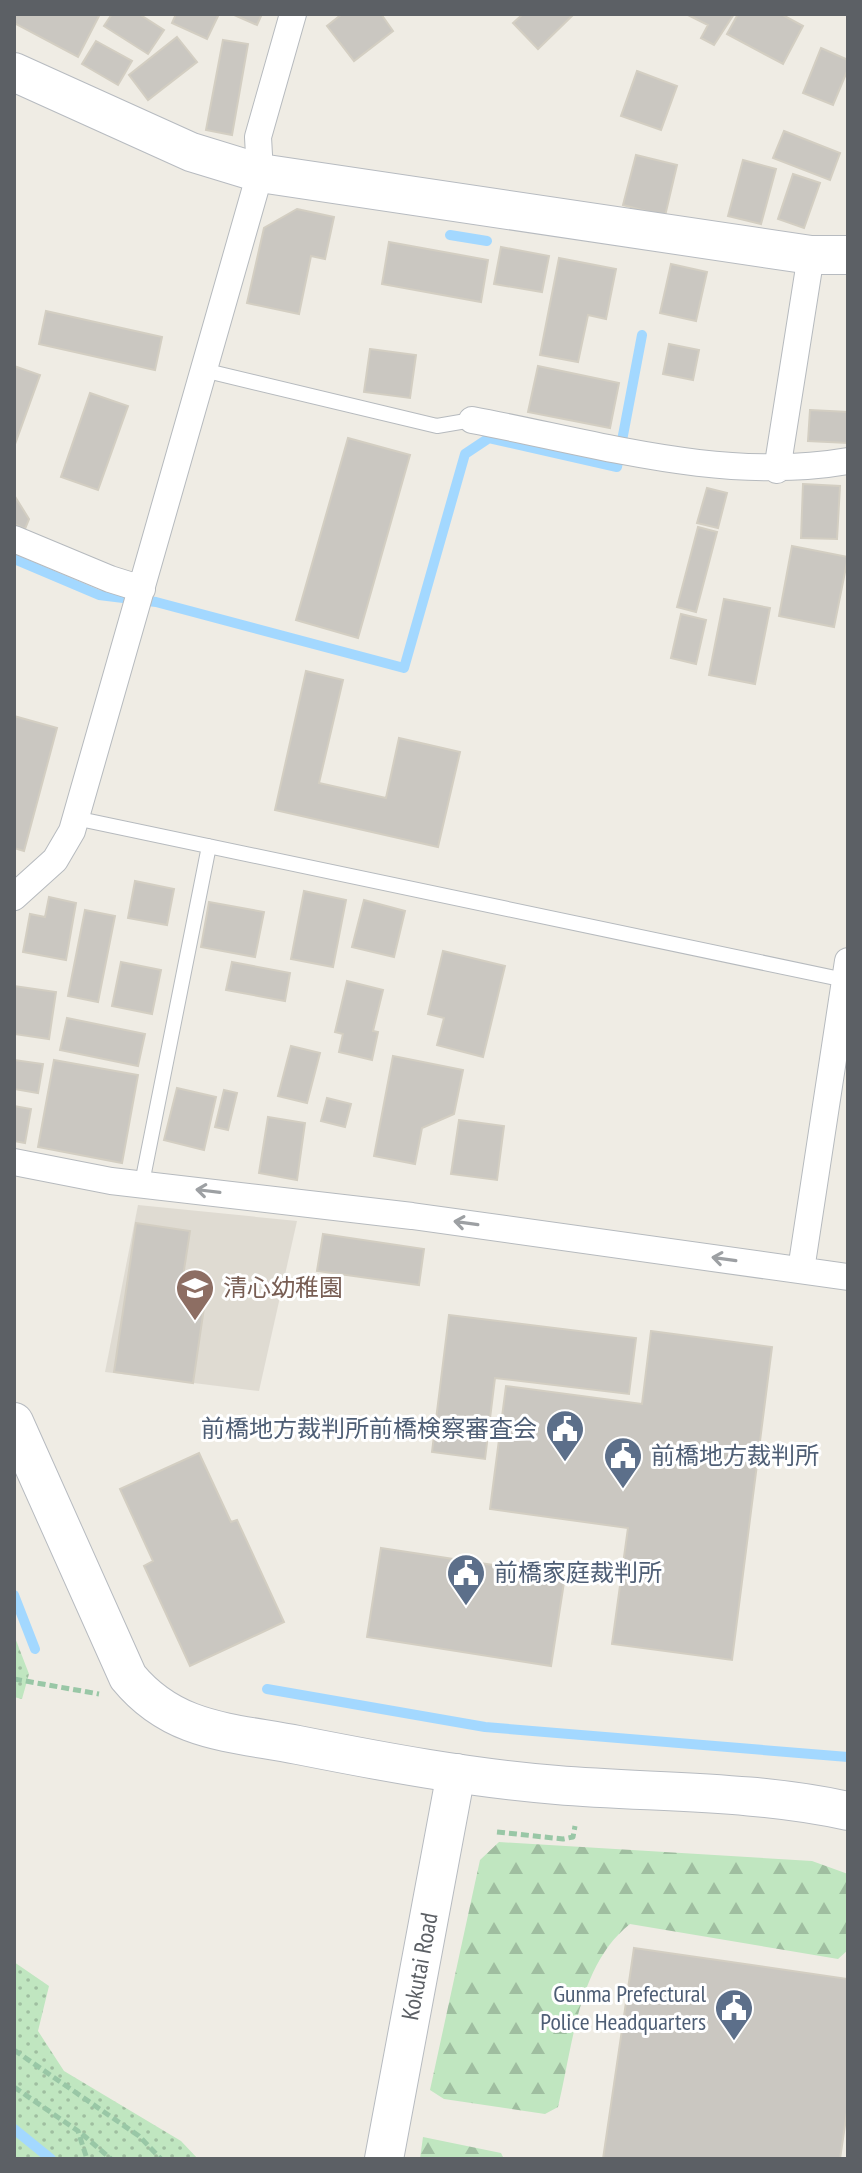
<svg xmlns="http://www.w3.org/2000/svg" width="862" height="2173" viewBox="0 0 862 2173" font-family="'PT Sans Narrow','Noto Sans JP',sans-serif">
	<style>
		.education { fill: #dfdbd2 }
		.green { fill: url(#green-dots) }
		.forest { fill: url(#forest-firs) }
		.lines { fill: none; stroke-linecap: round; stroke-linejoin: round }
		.stream { stroke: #a3d8ff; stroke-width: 10 }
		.building { fill: #cac7c1; stroke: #d3cec2; stroke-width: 2 }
		.lane-casing { stroke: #b6babe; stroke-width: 16 }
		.street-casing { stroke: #b6babe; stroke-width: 28 }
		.secondary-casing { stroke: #b7bbc0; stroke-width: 40 }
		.path { stroke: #99c7a6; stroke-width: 5; stroke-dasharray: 8 4; stroke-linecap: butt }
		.lane { stroke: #fff; stroke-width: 14 }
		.street { stroke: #fff; stroke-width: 26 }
		.secondary { stroke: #fff; stroke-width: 38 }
		.oneway { stroke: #9da0a3 }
		.labels { text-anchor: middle; stroke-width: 6; stroke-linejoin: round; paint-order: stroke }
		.education-label { font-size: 24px; fill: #785e54; stroke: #fff; text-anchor: start }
		.service-label { font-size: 24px; fill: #4e5e75; stroke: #fff; text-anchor: end }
		.street-label { font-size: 24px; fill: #5c6065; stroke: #fff }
	</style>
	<defs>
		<pattern id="green-dots" width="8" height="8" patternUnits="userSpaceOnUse" patternTransform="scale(2)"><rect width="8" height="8" fill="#c0e6c0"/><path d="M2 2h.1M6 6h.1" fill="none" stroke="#9fbea0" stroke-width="1.8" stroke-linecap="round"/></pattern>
		<pattern id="forest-firs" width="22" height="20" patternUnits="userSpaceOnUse" patternTransform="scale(2)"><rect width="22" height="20" fill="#c0e6c0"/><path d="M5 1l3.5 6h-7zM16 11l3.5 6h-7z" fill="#9fbea0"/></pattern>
	</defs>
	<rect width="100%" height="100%" fill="#efece4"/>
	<path class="education" d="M138,1205l159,16 -38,170 -154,-19z"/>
	<path class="green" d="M14,1635l15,39 -7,25 -8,-2z
		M14,1962l35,24 -11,45 26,40 117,70 17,18h-184z"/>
	<path class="forest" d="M499,1842l313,19 36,13v76l-10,9 -208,-35c-52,41 -57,121 -72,183l-13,7 -101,-15 -14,-9 50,-230z
		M423,2137l78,16 3,6h-84z"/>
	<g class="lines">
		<path class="stream" d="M450,235l37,6
			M14,559l85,36 57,7 248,66 61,-214 24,-16 128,29 25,-132
			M14,1595l21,54
			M267,1689l218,38 363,30
			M14,2129l37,30"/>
	</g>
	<path class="building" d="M14,14h86l-22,43 -64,-34z
		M112,14h27l25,16 -16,24 -44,-28z
		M176,14h43l-12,25 -35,-16z
		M232,14h30l-5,11z
		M342,14h39l12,17 -39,30 -27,-35z
		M523,14h51l-36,35 -25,-26z
		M686,14h48l-20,31 -13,-7 7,-13z
		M738,14h43l22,12 -20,38 -56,-30z
		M177,37l20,25 -49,38 -19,-25z
		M223,40l25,4 -16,91 -26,-5z
		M96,41l36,20 -14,24 -36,-21z
		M821,48l27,12v9l-15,36 -30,-12z
		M637,71l40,15 -16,44 -40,-14z
		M784,131l56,22 -10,27 -57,-22z
		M636,155l41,10 -12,51 -42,-11z
		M743,160l33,9 -15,55 -33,-8z
		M793,174l27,9 -16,45 -26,-9z
		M297,209l37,8 -9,42 -14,-3 -12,58 -52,-11 17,-75z
		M389,242l99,18 -7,42 -99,-18z
		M501,247l48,9 -7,36 -48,-8z
		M559,258l57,11 -10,50 -18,-4 -10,47 -38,-7z
		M671,264l36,8 -11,49 -36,-8z
		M46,311l116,26 -7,33 -116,-26z
		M669,344l30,6 -6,30 -30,-6z
		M370,349l46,6 -6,43 -46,-6z
		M14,366l26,9 -26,72z
		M538,366l81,17 -9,45 -82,-16z
		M90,393l38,13 -30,84 -37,-13z
		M810,410l38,2v31l-40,-2z
		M348,438l62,17 -52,183 -62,-18z
		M803,484l37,2 -3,53 -36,-1z
		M707,488l20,5 -9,35 -21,-5z
		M14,495l15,24 -4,10 -11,-5z
		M698,527l19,5 -21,80 -19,-5z
		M792,546l56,11 -14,70 -55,-11z
		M724,599l46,9 -15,76 -46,-9z
		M681,614l25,6 -10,44 -25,-6z
		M306,671l37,9 -24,103 67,15 13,-60 61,14 -22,95 -163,-37z
		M14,716l43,12 -33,123 -10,-3z
		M135,881l39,8 -7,36 -39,-7z
		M304,891l42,9 -13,67 -42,-8z
		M49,897l27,6 -10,57 -43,-8 7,-38 15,3z
		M364,900l41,11 -11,46 -42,-10z
		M209,902l55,10 -9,45 -54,-10z
		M85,910l30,6 -17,86 -30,-6z
		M443,951l62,15 -22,91 -46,-12 7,-27 -16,-4z
		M121,962l40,8 -9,44 -40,-8z
		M232,962l58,11 -5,28 -59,-11z
		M347,981l36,9 -10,41 5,1 -6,28 -33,-8 4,-18 -8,-2z
		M14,986l42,6 -7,47 -35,-5z
		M67,1018l78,16 -7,32 -78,-16z
		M291,1046l29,7 -13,50 -29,-7z
		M393,1056l70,14 -9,44 -32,14 -7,36 -41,-8z
		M14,1060l29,4 -5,29 -24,-4z
		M54,1060l84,15 -16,88 -84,-16z
		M177,1088l39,9 -12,53 -40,-10z
		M224,1090l13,3 -9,37 -13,-3z
		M327,1098l24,6 -6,23 -24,-6z
		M14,1106l17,3 -6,34 -11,-2z
		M268,1117l37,6 -8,57 -38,-7z
		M459,1120l45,6 -7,54 -46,-6z
		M136,1223l54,8 -8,52 25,4 -14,96 -79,-11z
		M323,1234l101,15 -5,36 -102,-14z
		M449,1315l187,23 -7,56 -134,-16 -10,81 -53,-7z
		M651,1331l121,16 -40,313 -120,-16 16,-116 -138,-19 16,-123 136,18z
		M199,1453l32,69 6,-2 47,102 -94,44 -46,-100 9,-5 -33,-72z
		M381,1548l184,28 -14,90 -184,-29z
		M634,1948l214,31v126l-8,54h-237z"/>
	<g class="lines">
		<g class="lane-casing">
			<path id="lane" d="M203,370l234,56 35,-6
				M75,818l770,162
				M142,1183l67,-337"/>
		</g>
		<g class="street-casing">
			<path id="street" d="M472,420c123,23 250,63 376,41
				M777,470l34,-215
				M14,539l96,40 32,10
				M14,897l41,-37 17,-29 188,-658 -2,-36 35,-123
				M14,1162l97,19 301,35 436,61
				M801,1270l47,-309"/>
		</g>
		<g class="secondary-casing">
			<g id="secondary">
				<path d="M14,72l177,80 69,21 551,82h37"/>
				<path d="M14,1422l114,255c46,56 104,55 170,68 86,17 172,33 259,40 96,8 196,5 291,26"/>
				<path id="s1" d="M384,2159l72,-386"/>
			</g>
		</g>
		<path class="path" d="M14,1679l85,15
			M497,1832l66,7 10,-2 2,-11
			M14,2050l125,86 22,23
			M14,2087l64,44 9,28
			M82,2134l29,25"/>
		<use href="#lane" class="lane"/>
		<use href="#street" class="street"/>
		<use href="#secondary" class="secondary"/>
	</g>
	<defs><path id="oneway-shaft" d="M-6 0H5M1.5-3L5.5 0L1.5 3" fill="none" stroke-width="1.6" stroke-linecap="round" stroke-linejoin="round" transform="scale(2)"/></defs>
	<g class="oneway">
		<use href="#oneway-shaft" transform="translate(208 1191) rotate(-173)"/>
		<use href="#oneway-shaft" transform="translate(466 1223) rotate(-172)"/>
		<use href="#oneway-shaft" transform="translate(724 1259) rotate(-172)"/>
	</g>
	<defs>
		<g id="school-pin" transform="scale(2)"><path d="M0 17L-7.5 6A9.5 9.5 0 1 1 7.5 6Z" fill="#8d6e63" stroke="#fff"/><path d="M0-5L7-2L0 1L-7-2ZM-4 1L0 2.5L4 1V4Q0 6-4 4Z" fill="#fff"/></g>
		<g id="civic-pin" transform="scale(2)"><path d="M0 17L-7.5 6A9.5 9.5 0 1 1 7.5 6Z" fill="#5c6f8a" stroke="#fff"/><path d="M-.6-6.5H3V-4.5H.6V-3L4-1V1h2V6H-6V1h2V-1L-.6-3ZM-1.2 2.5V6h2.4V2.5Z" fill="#fff"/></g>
	</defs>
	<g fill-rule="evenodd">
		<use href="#school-pin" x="195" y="1288"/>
		<use href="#civic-pin" x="565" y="1429"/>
		<use href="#civic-pin" x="623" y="1456"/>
		<use href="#civic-pin" x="466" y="1573"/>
		<use href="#civic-pin" x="734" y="2008"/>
	</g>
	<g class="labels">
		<g class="education-label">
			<text x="223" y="1296">清心幼稚園</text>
		</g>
		<g class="service-label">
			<text x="537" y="1437">前橋地方裁判所前橋検察審査会</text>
			<text x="651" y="1464" text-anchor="start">前橋地方裁判所</text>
			<text x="494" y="1581" text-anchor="start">前橋家庭裁判所</text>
			<text x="706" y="2002">Gunma Prefectural<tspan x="706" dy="28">Police Headquarters</tspan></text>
		</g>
		<g class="street-label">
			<text dy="8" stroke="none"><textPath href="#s1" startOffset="196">Kokutai Road</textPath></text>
		</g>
	</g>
	<rect width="862" height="2173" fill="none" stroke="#5c6065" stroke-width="32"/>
</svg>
